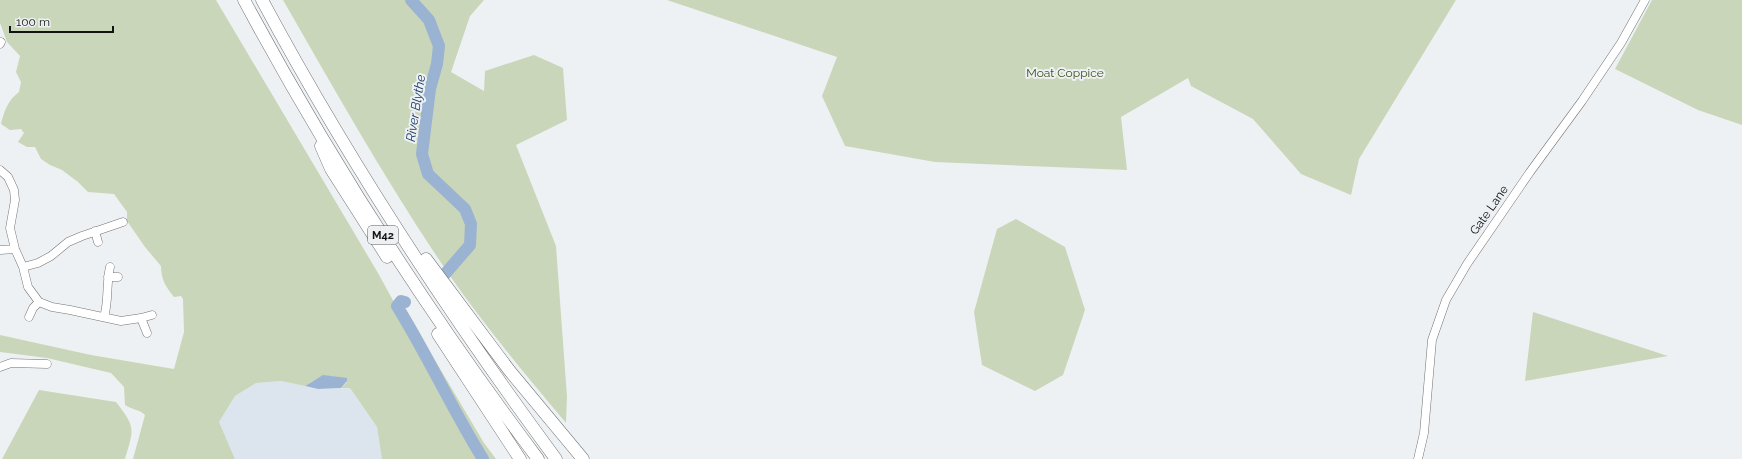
<svg xmlns="http://www.w3.org/2000/svg" width="1742" height="459" viewBox="0 0 1742 459" font-family="Raleway,sans-serif">
	<style>
		.built { fill: #dce5ed }
		.green { fill: #c9d6b9 }
		.water { fill: #9bb3d3 }
		.lines { fill: none; stroke-linecap: round; stroke-linejoin: round }
		.river { stroke: #9bb3d3; stroke-width: 12 }
		.minor-casing { stroke: #727476; stroke-width: 9 }
		.highway-casing { stroke: #727476; stroke-width: 13 }
		.minor { stroke: #fff; stroke-width: 8 }
		.highway { stroke: #fff; stroke-width: 12 }
		.labels { text-anchor: middle; stroke-width: 4; stroke-linejoin: round; paint-order: stroke }
		.shield { fill: #eef1f3; stroke: #545556; stroke-width: 1 }
		.shield-label { font-size: 11px; font-weight: bold; fill: #121213 }
		.park-label { font-size: 12px; fill: #3a4e17; stroke: #eef1f3 }
		.street-label { font-size: 12px; fill: #121213; stroke: #eef1f3 }
		.water-label { font-size: 13px; font-style: italic; fill: #1d3e69; stroke: #eef1f3 }
	</style>
	<rect width="100%" height="100%" fill="#eef1f3"/>
	<path class="built" d="M281,381l37,8 32,-1 27,39 5,32h-147l-16,-37 16,-26 21,-13z"/>
	<path class="green" d="M0,0h216l162,273 40,73 8,-1 58,98 12,16h-114l-5,-32 -27,-39h-9l6,-6c-19,-9 -24,-8 -42,4l-24,-5 -25,2 -21,13 -16,26 16,37h-102l12,-44c-6,-6 -13,-5 -20,-10l-1,-18 -13,-14 -64,-15 -47,-6v-17l91,20 83,14 10,-37 -1,-33 -2,-3 -7,1c-9,-11 -13,-18 -13,-31l-16,-19 -18,-26v-9l-13,-18 -26,-2 -10,-10 -16,-12 -12,-5 -9,-6 -6,-12h-8l-9,-5 6,-9 -3,-4 -11,1 -9,-6c3,-13 7,-24 18,-32l2,-10 -5,-10 4,-16 -13,-14 -7,-19z
		M283,0h201l-14,16 -19,56 33,19 1,-20 49,-16 29,13 4,52 -51,25 40,101 11,151 -1,26c-41,-49 -82,-98 -118,-150 -60,-88 -112,-181 -165,-273z
		M667,0h789l-97,159 -8,36 -50,-21 -48,-55 -62,-33 -3,-8 -67,39 6,53 -192,-8 -90,-16 -23,-50 15,-39z
		M1652,0h90v125l-44,-15 -83,-41z
		M1016,219l49,28 20,63 -22,65 -28,16 -53,-26 -8,-53 23,-83z
		M1533,312l135,44 -143,25z
		M39,390l77,12c20,26 18,26 9,57h-123z"/>
	<path class="water" d="M323,375l24,3v3l-6,7 -23,1 -13,-3z"/>
	<g class="lines">
		<path class="river" d="M411,0l18,20 10,26 -2,18 -7,25 -8,65 6,20 37,35 6,15 -1,21 -25,29
			M405,302l-4,-1 -4,5c31,50 55,103 86,153"/>
		<g class="minor-casing">
			<path id="minor" d="M0,44l1,-2
				M0,170l8,7 6,13 1,10 -5,28 5,21 8,18 5,20 11,15 13,5 18,3 51,11 20,-3 6,15
				M95,231l3,11
				M0,250l15,-1
				M23,267l15,-4 13,-7 17,-14 14,-6 41,-14
				M108,277h10
				M29,317l4,-9 6,-6
				M104,317c5,-16 2,-33 6,-50
				M141,318l11,-3
				M0,367l11,-4 36,1
				M1418,459l6,-26 8,-93 14,-40 21,-36 63,-92 52,-71 39,-58 24,-43"/>
		</g>
		<g class="highway-casing">
			<path id="highway" d="M244,0c86,160 185,314 294,459
				M262,0c86,160 186,313 294,459
				M321,146l10,23 56,88
				M426,259l83,111 74,89
				M438,334l82,125"/>
		</g>
		<use href="#minor" class="minor"/>
		<use href="#highway" class="highway"/>
	</g>
	<g class="labels">
		<rect class="shield" x="368" y="226" width="30" height="18" rx="3"/>
		<g class="shield-label">
			<text x="383" y="239">M42</text>
		</g>
		<g class="park-label">
			<text x="1065" y="77">Moat Coppice</text>
		</g>
		<g class="street-label">
			<text transform="translate(1489 210) rotate(-55)" y="4">Gate Lane</text>
		</g>
		<g class="water-label">
			<text transform="translate(415 108) rotate(-81)" y="5">River Blythe</text>
		</g>
	</g>
	<path d="M10 26v6h103v-6" fill="none" stroke="#121213" stroke-width="2"/>
	<text x="16" y="26" font-size="12" fill="#121213" stroke="#eef1f3" stroke-width="3" paint-order="stroke">100 m</text>
</svg>
